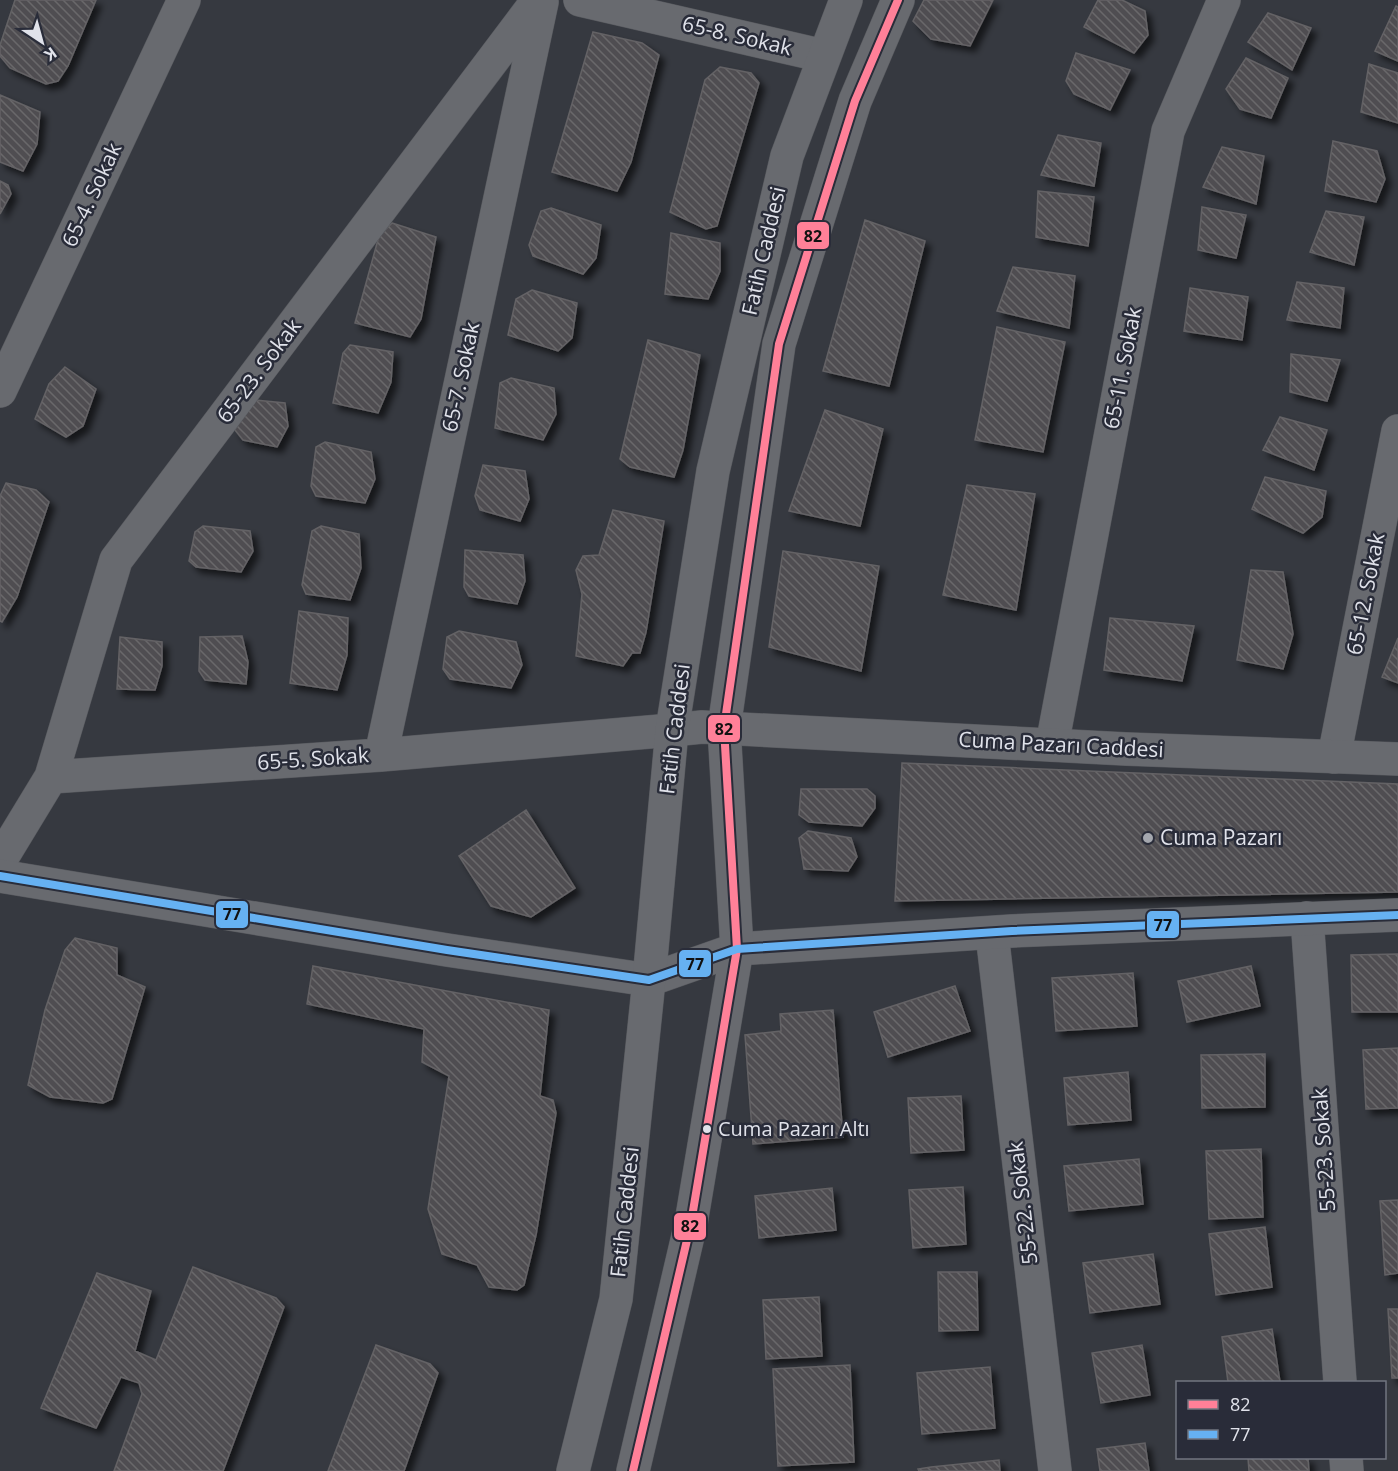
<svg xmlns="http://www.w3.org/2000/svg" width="1398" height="1471" viewBox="0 0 1398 1471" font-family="'Open Sans',sans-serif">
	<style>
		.building { fill: url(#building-back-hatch); stroke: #646265; stroke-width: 1.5; filter: url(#shadow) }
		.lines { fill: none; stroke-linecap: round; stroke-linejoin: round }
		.minor-casing { stroke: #56585d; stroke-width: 34 }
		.tertiary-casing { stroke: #56585d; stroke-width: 34 }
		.secondary-casing { stroke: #56585d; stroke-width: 34 }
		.minor { stroke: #686a6f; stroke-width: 33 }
		.tertiary { stroke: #686a6f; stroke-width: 33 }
		.secondary { stroke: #686a6f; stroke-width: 33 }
		.bus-1-casing { stroke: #292c39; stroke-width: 12 }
		.bus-2-casing { stroke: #292c39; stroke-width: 12 }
		.bus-1 { stroke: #ff8098; stroke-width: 8 }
		.bus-2 { stroke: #66b1f2; stroke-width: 8 }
		.poi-dot { fill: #a4a7ae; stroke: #292c39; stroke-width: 2 }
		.bus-dot { fill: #e0e2ea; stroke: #292c39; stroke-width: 2 }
		.labels { text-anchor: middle; stroke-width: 5; stroke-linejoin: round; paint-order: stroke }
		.bus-label { font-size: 20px; fill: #e0e2ea; stroke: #292c39; text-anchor: start }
		.street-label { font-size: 21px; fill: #e0e2ea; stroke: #292c39 }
		.poi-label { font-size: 21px; fill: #e0e2ea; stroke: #292c39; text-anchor: start }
		.line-badge { stroke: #292c39; stroke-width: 2 }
		.pale-badge-label { font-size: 16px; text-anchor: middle; font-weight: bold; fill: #111 }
	</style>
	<defs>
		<pattern id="building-back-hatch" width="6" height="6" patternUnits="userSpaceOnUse" patternTransform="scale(1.5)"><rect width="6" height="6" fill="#504e51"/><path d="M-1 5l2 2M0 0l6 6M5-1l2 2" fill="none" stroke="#69676a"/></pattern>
		<filter id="shadow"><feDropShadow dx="5.5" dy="5.5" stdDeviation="3" flood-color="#0009"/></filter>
	</defs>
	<rect width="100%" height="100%" fill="#363940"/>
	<path class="building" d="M15,0h81l-28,66 -10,15 -12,3 -36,-16 -10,-12v-11z
		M924,0h69l-23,46 -39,-7 -18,-18z
		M1098,0h24l23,11 3,24 -14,18 -50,-26z
		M1396,6l2,1v54l-23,-10z
		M1268,13l43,15 -19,42 -44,-28z
		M593,32l49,11 17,12 -28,107 -14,29 -65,-19z
		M1076,53l54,17 -20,40 -36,-16 -8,-13z
		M1246,58l42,20 -17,40 -31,-9 -14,-20z
		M1369,64l29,9v50l-37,-11z
		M720,67l31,6 8,10 -42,143 -11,3 -36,-17 35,-132z
		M0,95l40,17 -3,32 -14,27 -23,-9z
		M1058,135l43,8 -7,43 -53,-11z
		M1333,141l44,10 8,28 -9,23 -51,-11z
		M1222,147l42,9 -8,48 -53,-17z
		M0,181l8,4 3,9 -11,20z
		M1038,191l56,6 -6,49 -52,-9z
		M1202,207l44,8 -10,43 -38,-8z
		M551,208l50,17 -5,33 -13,16 -50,-18 -4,-11 12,-34z
		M1326,211l38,6 -10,48 -44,-13z
		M865,220l60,21 -36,145 -66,-15z
		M392,223l44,14 -15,82 -11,18 -55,-14 24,-87z
		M671,233l49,10v28l-12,28 -43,-5z
		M1013,267l62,9 -6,52 -72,-17z
		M1297,282l47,6 -4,40 -53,-8z
		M1190,288l58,9 -6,43 -58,-9z
		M532,290l45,13 -5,35 -14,13 -50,-16 8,-36z
		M997,327l68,15 -22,110 -68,-12z
		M648,340l52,15 -17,95 -9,27 -44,-10 -10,-8z
		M350,345l43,7 -2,30 -13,31 -45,-10 10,-50z
		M1291,354l49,6 -13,41 -37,-9z
		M65,367l31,22 -13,37 -17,11 -31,-18 14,-35z
		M511,378l43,10 2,26 -13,26 -48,-12 5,-45z
		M255,400l30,3 3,23 -11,21 -34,-7 -8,-10 6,-20z
		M825,410l58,19 -23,97 -71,-15z
		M1280,417l47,13 -13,40 -51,-20z
		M325,442l46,10 4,27 -10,24 -49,-7 -5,-10 5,-39z
		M483,465l42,6 4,28 -9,22 -40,-11 -5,-14z
		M1265,477l61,14 -4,26 -19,16 -51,-24z
		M6,483l30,7 13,12 -32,95 -15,25 -2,-1v-125z
		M967,485l68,9 -19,116 -73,-15z
		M613,510l51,11 -18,111 -6,21h-8l-9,13 -47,-10 6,-62 -6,-24 7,-14 16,-1z
		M203,526l47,5 3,20 -12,21 -45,-5 -7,-6 6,-29z
		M321,526l38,8 2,34 -11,32 -44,-6 -4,-9 10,-54z
		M465,550l58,5 2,26 -8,23 -48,-8 -5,-9z
		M783,551l96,15 -18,105 -92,-24z
		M1251,570l32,2 10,62 -10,35 -46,-9z
		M299,611l49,7 -1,37 -10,35 -47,-7z
		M1110,618l84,8 -12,55 -78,-11z
		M459,631l57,11 6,23 -11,23 -61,-9 -7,-10 4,-32z
		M242,636l6,26 -2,22 -41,-4 -6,-9 1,-34z
		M120,637l42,5v24l-7,24 -38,-1z
		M1398,638v45l-16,-6z
		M902,763l496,21v108l-503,9z
		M801,789h66l8,7v12l-13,18 -53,-4 -10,-7z
		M526,810l49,78 -44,29 -40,-11 -32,-50z
		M808,831l43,7 6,19 -9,14 -44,-2 -5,-31z
		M75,938l42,10v27l28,12 -33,112 -9,4 -53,-6 -22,-12 17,-75 20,-60z
		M1398,954v58h-46l-1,-57z
		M313,966l236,44 -9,86 13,4 3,13 -20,122 -12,50 -7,5 -28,-3 -12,-22 -35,-11 -14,-45 21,-133 -27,-14 2,-33 -117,-25z
		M1251,966l9,40 -73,16 -9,-41z
		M1133,973l4,53 -81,5 -4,-53z
		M955,986l15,45 -82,26 -14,-45z
		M833,1010l10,127 -90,7 -8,-109 36,-4 -1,-17z
		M1398,1048v60l-32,1 -3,-59z
		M1265,1054v53l-63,1 -1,-53z
		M1128,1072l3,48 -63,5 -4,-47z
		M961,1096l3,54 -53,3 -3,-55z
		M1261,1149l2,68 -54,2 -3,-68z
		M1139,1159l4,45 -74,7 -5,-45z
		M963,1187l3,57 -53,4 -4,-58z
		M832,1188l4,42 -77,8 -4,-42z
		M1398,1200v73l-13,2 -5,-74z
		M1265,1227l7,60 -56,8 -7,-61z
		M1153,1254l7,50 -70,9 -7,-50z
		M193,1267l83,31 8,9 -61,164h-109l28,-77 -3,-11 -18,-6 -25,51 -55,-20 56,-135 54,18 -16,60 21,9z
		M938,1272h39l1,58 -39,1z
		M819,1297l3,59 -56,3 -3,-59z
		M1388,1309h10v69h-6z
		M1272,1329l8,53h-52l-6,-45z
		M376,1345l54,19 8,9 -34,98h-76z
		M1142,1345l8,50 -49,8 -9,-50z
		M850,1365l4,97 -76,4 -5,-97z
		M990,1367l5,61 -73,6 -5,-61z
		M1145,1443l4,28h-49l-3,-22z
		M1248,1458h60l1,13h-60z
		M999,1460l1,11h-81l-1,-2 13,-2z"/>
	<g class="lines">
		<g class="minor-casing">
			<path id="minor" d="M580,0l244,56
				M0,391l184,-391
				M1052,745l116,-614 56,-131
				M381,755l161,-753
				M1334,757l64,-326
				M51,777l65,-217 422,-560
				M0,861l51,-84 330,-22 291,-25
				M1307,918l33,464
				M992,934l63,537
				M1346,1458l1,13"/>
		</g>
		<g class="tertiary-casing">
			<path id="tertiary" d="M672,730l30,-3 424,22 272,10
				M0,876l447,74 202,30 88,-31 275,-18 386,-16"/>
		</g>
		<g class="secondary-casing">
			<path id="secondary" d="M573,1471l43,-172 33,-319 23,-250 41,-259 74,-315 59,-156
				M633,1471l58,-248 46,-274 -13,-221 55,-384 76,-243 43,-101"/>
		</g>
		<use href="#minor" class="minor"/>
		<use href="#tertiary" class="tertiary"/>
		<use href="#secondary" class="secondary"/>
		<g class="bus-1-casing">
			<path id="bus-1" d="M633,1471l58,-248 46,-274 -13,-221 55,-384 76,-243 43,-101"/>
		</g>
		<g class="bus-2-casing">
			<path id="bus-2" d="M0,876l447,74 202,30 88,-31 275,-18 386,-16"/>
		</g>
		<use href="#bus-1" class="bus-1"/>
		<use href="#bus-2" class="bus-2"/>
	</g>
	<circle class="poi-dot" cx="1148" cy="838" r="6"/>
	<circle class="bus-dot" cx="707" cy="1129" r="5"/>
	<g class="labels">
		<g class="bus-label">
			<text x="718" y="1136">Cuma Pazarı Altı</text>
		</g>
		<g class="street-label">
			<text transform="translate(737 36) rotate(13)" y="7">65-8. Sokak</text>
			<text transform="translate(92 195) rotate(-65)" y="7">65-4. Sokak</text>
			<text transform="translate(764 251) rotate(-77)" y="7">Fatih Caddesi</text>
			<text transform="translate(1123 368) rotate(-79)" y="7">65-11. Sokak</text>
			<text transform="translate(259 371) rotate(-53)" y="7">65-23. Sokak</text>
			<text transform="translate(461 377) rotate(-78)" y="7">65-7. Sokak</text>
			<text transform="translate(1366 594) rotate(-79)" y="7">65-12. Sokak</text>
			<text transform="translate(675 729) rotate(-83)" y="7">Fatih Caddesi</text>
			<text transform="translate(1061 745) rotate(3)" y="7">Cuma Pazarı Caddesi</text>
			<text transform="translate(313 759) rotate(-4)" y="7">65-5. Sokak</text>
			<text transform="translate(1324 1150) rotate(-94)" y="7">55-23. Sokak</text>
			<text transform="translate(1023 1203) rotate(-97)" y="7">55-22. Sokak</text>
			<text transform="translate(625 1212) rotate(-84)" y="7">Fatih Caddesi</text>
		</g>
		<g class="poi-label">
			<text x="1160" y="845">Cuma Pazarı</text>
		</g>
	</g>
	<g class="line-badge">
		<rect x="796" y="221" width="34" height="29" rx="6" fill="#ff8098"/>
		<rect x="707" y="714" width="34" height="29" rx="6" fill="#ff8098"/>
		<rect x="215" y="900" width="34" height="29" rx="6" fill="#66b1f2"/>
		<rect x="1146" y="910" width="34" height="29" rx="6" fill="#66b1f2"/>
		<rect x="678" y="949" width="34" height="29" rx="6" fill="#66b1f2"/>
		<rect x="673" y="1212" width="34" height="29" rx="6" fill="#ff8098"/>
	</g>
	<g class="pale-badge-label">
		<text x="813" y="242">82</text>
		<text x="724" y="735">82</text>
		<text x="232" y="920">77</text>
		<text x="1163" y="931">77</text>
		<text x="695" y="970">77</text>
		<text x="690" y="1232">82</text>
	</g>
	<rect x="1176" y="1381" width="210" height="78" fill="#292c39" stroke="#727580" stroke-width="1.5"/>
	<rect x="1188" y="1400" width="30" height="9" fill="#ff8098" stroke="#727580" stroke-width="1.5"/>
	<text x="1230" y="1411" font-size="18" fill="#e0e2ea">82</text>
	<rect x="1188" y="1430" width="30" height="9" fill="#66b1f2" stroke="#727580" stroke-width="1.5"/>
	<text x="1230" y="1441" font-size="18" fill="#e0e2ea">77</text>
	<g transform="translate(42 42) rotate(144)" stroke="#292c39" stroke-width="4.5" paint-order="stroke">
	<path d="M0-4.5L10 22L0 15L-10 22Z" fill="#e0e2ea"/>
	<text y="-9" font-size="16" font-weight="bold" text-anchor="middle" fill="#e0e2ea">K</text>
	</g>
</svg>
